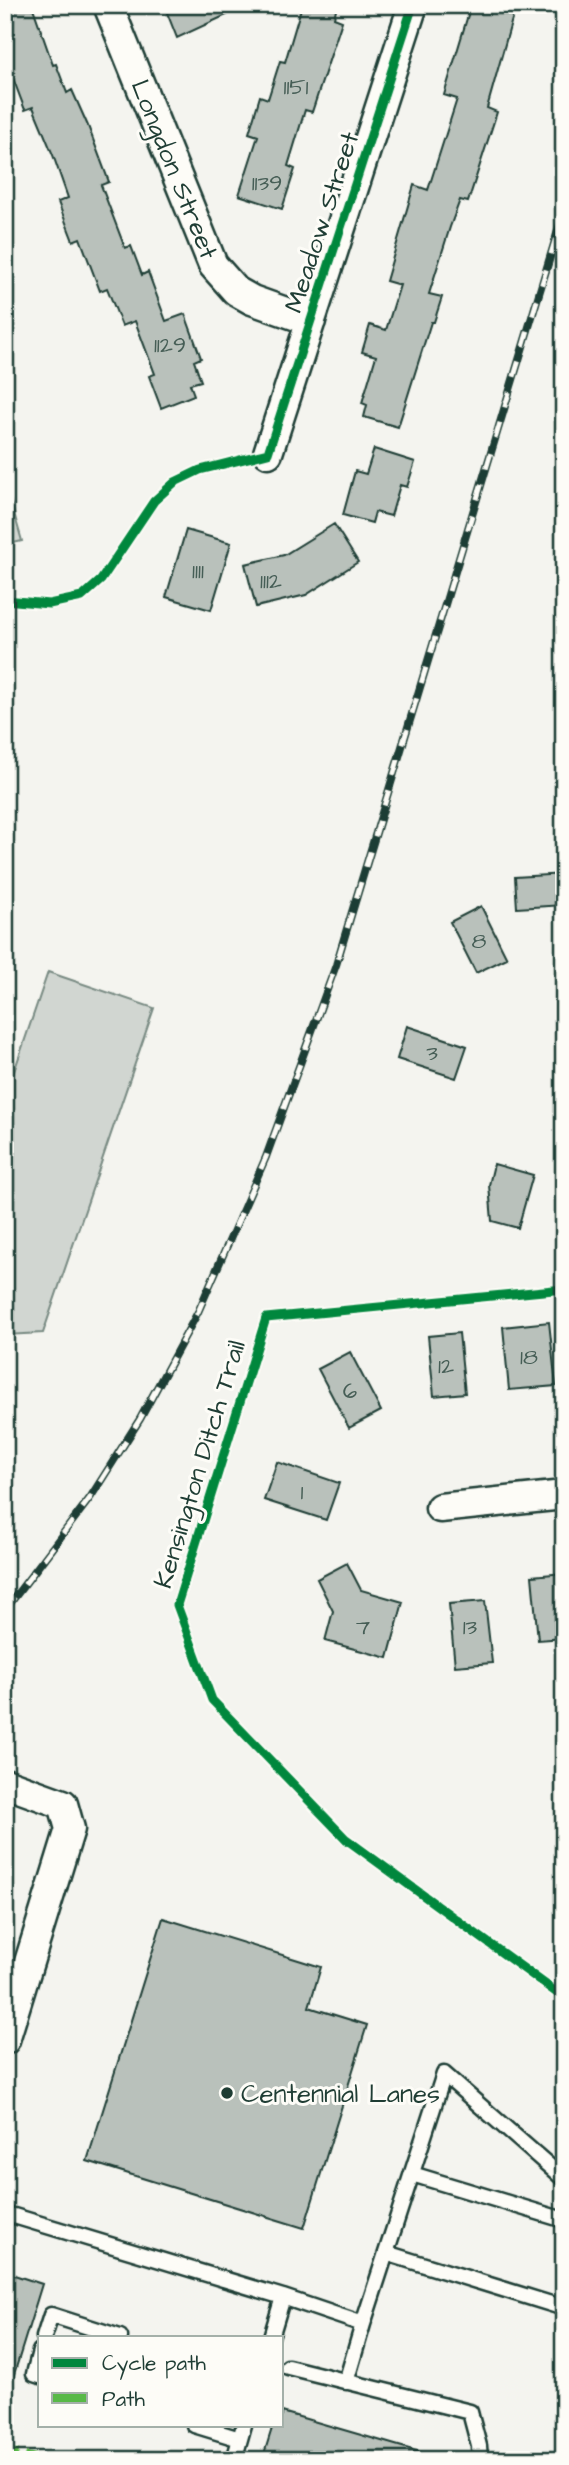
<svg xmlns="http://www.w3.org/2000/svg" width="569" height="2465" viewBox="0 0 569 2465" font-family="'Architects Daughter',sans-serif">
	<style>
		.green { fill: #d1d6d1; stroke: #788a82; stroke-width: 2 }
		.building { fill: #b9c1bb; stroke: #1f3d34; stroke-width: 2 }
		.lines { fill: none; stroke-linecap: round; stroke-linejoin: round }
		.service-casing { stroke: #1f3d34; stroke-width: 19 }
		.minor-casing { stroke: #1f3d34; stroke-width: 33 }
		.service { stroke: #fdfcf7; stroke-width: 14 }
		.minor { stroke: #fdfcf7; stroke-width: 28 }
		.rail-casing { stroke: #1f3d34; stroke-width: 8 }
		.rail { stroke: #fdfcf7; stroke-width: 5; stroke-dasharray: 16; stroke-linecap: butt }
		.quiet { stroke: #58b947; stroke-width: 7; stroke-dasharray: 14 7; stroke-linecap: butt }
		.cycleway-casing { stroke: #fdfcf7; stroke-width: 13 }
		.cycleway { stroke: #00873e; stroke-width: 9 }
		.poi-dot { fill: #1f3d34; stroke: #fdfcf7; stroke-width: 2.5 }
		.labels { text-anchor: middle; stroke-width: 6; stroke-linejoin: round; paint-order: stroke }
		.number-label { font-size: 23px; fill: #465e56 }
		.street-label { font-size: 26px; fill: #1f3d34; stroke: #fdfcf7 }
		.poi-label { font-size: 26px; fill: #1f3d34; stroke: #fdfcf7; text-anchor: start }
	</style>
	<rect width="100%" height="100%" fill="#f4f4ef"/>
	<filter id="ink" filterUnits="userSpaceOnUse"><feTurbulence type="fractalNoise" baseFrequency=".0143" numOctaves="2"/><feDisplacementMap in="SourceGraphic" scale="14" xChannelSelector="R" yChannelSelector="G"/><feConvolveMatrix kernelMatrix="1 2 1 2 8 2 1 2 1" color-interpolation-filters="sRGB"/></filter>
	<g filter="url(#ink)">
		<path class="green" d="M5,482l17,59 -17,4z
			M48,972l106,36 -111,325 -38,2v-237z"/>
		<path class="building" d="M5,5h27l21,60 3,-1 11,29 5,-3 16,36 21,56 -8,3 24,63 6,-2 11,29 6,-3 18,49 19,-7 16,44 -7,3 7,20 -11,3 4,11 -33,13 -12,-32 6,-2 -20,-53 -13,5 -15,-38 -7,3 -20,-53 -7,3 -15,-39 10,-4 -15,-43 -20,-48 -8,3 -20,-53z
			M164,5h84l-71,33z
			M302,5h35l-3,13 8,3 -30,91 -7,-2 -17,56 7,3 -13,40 -43,-14 19,-59 -9,-3 11,-37 8,3 12,-38 5,1z
			M471,5h45l-29,103 10,4 -29,90 -8,-2 -10,27 -21,67 13,3 -8,25h-3l-33,105 -34,-10 3,-12 -5,-2 14,-47 -14,-4 8,-27 16,5 14,-45 -14,-4 28,-96 14,5 29,-91 -13,-4z
			M374,449l41,13 -8,25 -7,-2 -9,31 -16,-4 -3,11 -29,-8 12,-44 11,3z
			M334,524l24,38 -52,33 -50,12 -11,-43 39,-9z
			M186,530l45,13 -20,67 -45,-13z
			M564,874v31l-47,3 -2,-31z
			M481,906l26,52 -31,15 -26,-51z
			M407,1026l60,20 -11,32 -59,-19z
			M494,1164l39,11 -15,53 -26,-7 -3,-36z
			M549,1322l7,64 -47,4 -6,-63z
			M459,1333l6,60 -31,3 -6,-60z
			M350,1352l31,59 -32,17 -31,-59z
			M277,1462l62,21 -13,37 -62,-20z
			M347,1563l14,27 42,12 -15,56 -63,-17 8,-30 -16,-32z
			M564,1573v65l-26,2 -6,-64z
			M485,1601l7,62 -37,3 -6,-62z
			M163,1918l158,49 -12,40 58,18 -63,203 -217,-67z
			M5,2272l37,12 -31,100 -6,-1z
			M282,2412l141,41 -1,7h-139l-19,-6 9,-29h9z"/>
		<g class="lines">
			<g class="service-casing">
				<path id="service" d="M412,2174l152,46
					M14,2216l269,81 80,27 81,-250 120,105
					M386,2253l178,55
					M44,2337l7,-22 69,22
					M271,2337l12,-40
					M40,2351l-6,23 6,2
					M288,2367l182,45 9,34 1,14
					M346,2382l17,-58
					M194,2425l46,14
					M234,2460l10,-35"/>
			</g>
			<g class="minor-casing">
				<path id="minor" d="M108,5l105,260 23,26 16,9 59,21
					M268,453l145,-448
					M440,1508l124,-13
					M5,1783l58,21 7,25 -65,211"/>
			</g>
			<use href="#service" class="service"/>
			<use href="#minor" class="minor"/>
			<g class="rail-casing">
				<path id="rail" d="M5,1610l85,-112 50,-79 58,-107 68,-155 70,-192 228,-754"/>
			</g>
			<use href="#rail" class="rail"/>
			<path class="quiet" d="M5,2450l41,10"/>
			<g class="cycleway-casing">
				<path id="cycleway" d="M5,600l44,4 33,-7 19,-17 53,-79 21,-19 25,-12 68,-17 145,-448
					M564,1289l-298,29 -89,287 35,95 134,139 218,159"/>
			</g>
			<use href="#cycleway" class="cycleway"/>
		</g>
	</g>
	<circle class="poi-dot" cx="227" cy="2093" r="7"/>
	<g class="labels">
		<g class="number-label">
			<text x="296" y="94">1151</text>
			<text x="267" y="190">1139</text>
			<text x="170" y="352">1129</text>
			<text x="198" y="578">1111</text>
			<text x="271" y="588">1112</text>
			<text x="479" y="948">8</text>
			<text x="432" y="1060">3</text>
			<text x="529" y="1364">18</text>
			<text x="446" y="1373">12</text>
			<text x="350" y="1398">6</text>
			<text x="302" y="1499">1</text>
			<text x="363" y="1634">7</text>
			<text x="470" y="1634">13</text>
		</g>
		<g class="street-label">
			<text transform="translate(175 169) rotate(68)" y="9">Longdon Street</text>
			<text transform="translate(321 222) rotate(-72)" y="9">Meadow Street</text>
			<text transform="translate(199 1464) rotate(-73)" y="9">Kensington Ditch Trail</text>
		</g>
		<g class="poi-label">
			<text x="241" y="2102">Centennial Lanes</text>
		</g>
	</g>
	<rect width="569" height="2465" fill="none" stroke="#fdfcf7" stroke-width="28"/>
	<rect x="14" y="14" width="541" height="2437" fill="none" stroke="#1f3d34" stroke-width="2.5" filter="url(#ink)"/>
	<rect x="38" y="2336" width="245" height="91" fill="#fdfcf7" stroke="#a4b0a9" stroke-width="2"/>
	<rect x="52" y="2358" width="35" height="10" fill="#00873e" stroke="#a4b0a9" stroke-width="2"/>
	<text x="102" y="2370" font-size="21" fill="#1f3d34">Cycle path</text>
	<rect x="52" y="2393" width="35" height="10" fill="#58b947" stroke="#a4b0a9" stroke-width="2"/>
	<text x="102" y="2406" font-size="21" fill="#1f3d34">Path</text>
</svg>
